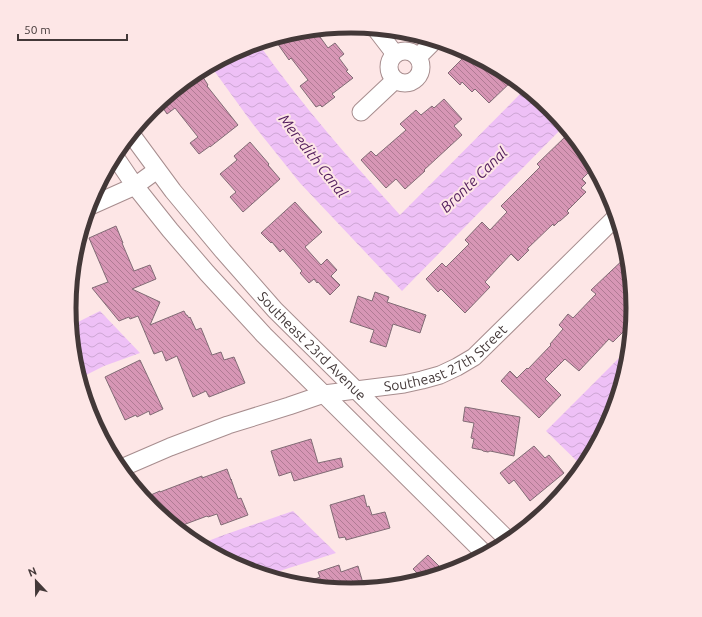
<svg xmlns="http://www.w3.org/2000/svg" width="702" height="617" viewBox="0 0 702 617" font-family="Ubuntu,sans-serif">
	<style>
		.water { fill: url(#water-waves) }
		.building { fill: url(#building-back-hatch); stroke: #816b75 }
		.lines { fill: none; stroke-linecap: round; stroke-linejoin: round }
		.minor-casing { stroke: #a78d8e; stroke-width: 19 }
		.minor { stroke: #fff; stroke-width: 17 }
		.labels { text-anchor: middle; stroke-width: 4; stroke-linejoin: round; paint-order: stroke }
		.street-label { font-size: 14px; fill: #433838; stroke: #fde6e6 }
		.water-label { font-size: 15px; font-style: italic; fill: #521c5c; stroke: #fde6e6 }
		.rim { fill: none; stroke: #433838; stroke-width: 5 }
	</style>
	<defs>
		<pattern id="water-waves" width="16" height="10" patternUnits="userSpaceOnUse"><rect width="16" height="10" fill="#eec0f6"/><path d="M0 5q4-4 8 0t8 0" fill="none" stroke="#cda6d4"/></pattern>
		<pattern id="building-back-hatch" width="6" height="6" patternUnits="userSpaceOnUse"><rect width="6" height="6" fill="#d796b5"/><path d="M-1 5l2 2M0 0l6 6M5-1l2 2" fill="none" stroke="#b07b94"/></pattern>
	</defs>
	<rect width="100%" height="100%" fill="#fde6e6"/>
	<path class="water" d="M258,43c43,61 92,117 142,172l126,-127 25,21 14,16 -163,166 -102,-108 -48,-60 -42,-58 33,-18z
		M100,311l40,42 -36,13 -26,13 -4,-16 -4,-37z
		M630,347l-2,17 -16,53 -25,46 -4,4 -37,-36z
		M293,511l43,42 -72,23 -21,-7 -45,-24 23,-9z"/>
	<path class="building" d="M315,30l13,18 7,-5 9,11 -5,4 9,12 -2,1 7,7 -21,16 3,3 -13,10 -2,-2 -4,2 -16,-21 8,-6 -17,-22 -2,2 -14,-20 6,-4 15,-5z
		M473,55l35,19 6,5 -25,24 -14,-14 -3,3 -10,-10 -2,3 -12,-12 15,-15 4,3z
		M199,71l9,14 -1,1 31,39 -28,22v-1l-11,8 -9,-11 8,-6 -23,-29 -8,6 -8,-12 35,-29z
		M444,99l18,20 -8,7 8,9 -38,35 1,1 -20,18 -9,-10 -10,9 -25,-28 10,-9 5,5 30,-26 -6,-6 16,-14 5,5 11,-9 2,2z
		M566,136l25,25 3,6 -12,12 4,4 -5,5 5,4 -19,19 2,2 -9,8h-1l-5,5 -1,-2 -26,25 2,1 -11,11 -7,-7 -26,28 5,5 -25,26 -24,-24 -3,3 -12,-13 16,-16 4,4 23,-23 -4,-4 17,-18 8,8 17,-18 -6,-6 39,-39 -3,-3z
		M250,142l19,22 -1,1 12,14 -37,33 -13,-15 6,-5 -16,-18 17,-14 -3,-4z
		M295,202l27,30 -17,15 16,18 6,-6 10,11 -6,6 9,9 -10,10 -12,-13 -1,1 -3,-4 -5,4 -9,-10 2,-2 -19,-22 -3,3 -8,-10 -1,1 -10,-10z
		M116,226l7,17h-1l12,28 16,-6 6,14 -24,10 28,13 -10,23 34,-14 2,4h1l2,3 1,-1 6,13 5,-2 11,27 9,-3 3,8 10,-3 11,26 -36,14 -3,-6 -13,6 -16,-41 -11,5 -4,-10 -8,3 -16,-38 -8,3 -1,-2 -10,4 -27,-33 16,-6 -19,-44z
		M628,255l5,53 -9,10 7,6 -18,18 -4,-3 -30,32 -14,-12 -20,20 16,16 -22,23 -38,-37 9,-10 7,7 10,-10 1,1 23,-24 -1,-1 13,-15 -4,-4 9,-11 5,4 23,-24 -5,-4z
		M375,292l14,5 -2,5 39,13 -6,18 -27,-9 -7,23 -16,-5 4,-12 -24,-8 8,-26 14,5z
		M140,360l23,49 -13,6 -1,-4 -12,6 -1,-2 -11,5 -20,-43z
		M465,407l55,10 -6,39 -24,-5 -2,1 -5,-1 -1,-1 -10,-2 2,-9 -3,-1 3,-15 -11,-2z
		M311,439l7,24 23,-5 2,9 -49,14 -3,-9 -12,4 -8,-25z
		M534,446l11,12 4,-3 15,18 -34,28 -16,-21 -5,4 -9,-11z
		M227,469l4,11v-1l7,20 3,-1 7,17 -27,10 -4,-11 -9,3 -1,-1 -32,12 -24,-20 -5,-11 14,-6v1l42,-16v2z
		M364,495l3,12 2,-1 3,9 13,-3 5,16 -44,12 -1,-3 -6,1 -9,-33z
		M428,555l18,18 -22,7 -11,-11z
		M339,565l2,7 17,-6 7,24 -14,1 -54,-5 23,-9 -2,-5z"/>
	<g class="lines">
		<g class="minor-casing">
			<g id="minor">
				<path d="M375,28l20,26"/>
				<circle cx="405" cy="67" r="16"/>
				<path d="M418,57l17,-17"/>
				<path d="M361,112l34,-32"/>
				<path id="s1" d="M131,134l42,57 50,60 52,59 235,232"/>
				<path d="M114,155l21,31 35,44 37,43 57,62 222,220"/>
				<path d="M88,207l47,-21 22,-16"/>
				<path id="s2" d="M119,469l51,-22 58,-22 61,-19 35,-12 80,-10 18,-4 18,-5 17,-8 17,-10 61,-60 82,-81"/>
			</g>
		</g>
		<use href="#minor" class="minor"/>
	</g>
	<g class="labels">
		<g class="street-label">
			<text dy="5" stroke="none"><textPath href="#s1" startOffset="279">Southeast 23rd Avenue</textPath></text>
			<text dy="5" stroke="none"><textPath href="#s2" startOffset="348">Southeast 27th Street</textPath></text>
		</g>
		<g class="water-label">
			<text transform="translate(313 156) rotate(52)" y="5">Meredith Canal</text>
			<text transform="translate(474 180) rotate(-44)" y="5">Bronte Canal</text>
		</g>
	</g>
	<path d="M0 0H702V617H0ZM76 308a275 275 0 1 1 550 0a275 275 0 1 1-550 0Z" fill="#fde6e6" fill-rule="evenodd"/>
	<path class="rim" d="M76 308a275 275 0 1 1 550 0a275 275 0 1 1-550 0Z"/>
	<g transform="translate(36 581) rotate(338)" stroke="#fde6e6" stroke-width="3" paint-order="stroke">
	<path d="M0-3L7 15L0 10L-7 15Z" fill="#433838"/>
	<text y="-6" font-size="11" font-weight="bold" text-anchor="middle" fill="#433838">N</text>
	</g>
	<path d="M18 34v6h109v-6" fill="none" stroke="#433838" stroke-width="2"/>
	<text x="24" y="34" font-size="12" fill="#433838" stroke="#fde6e6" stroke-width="3" paint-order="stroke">50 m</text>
</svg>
